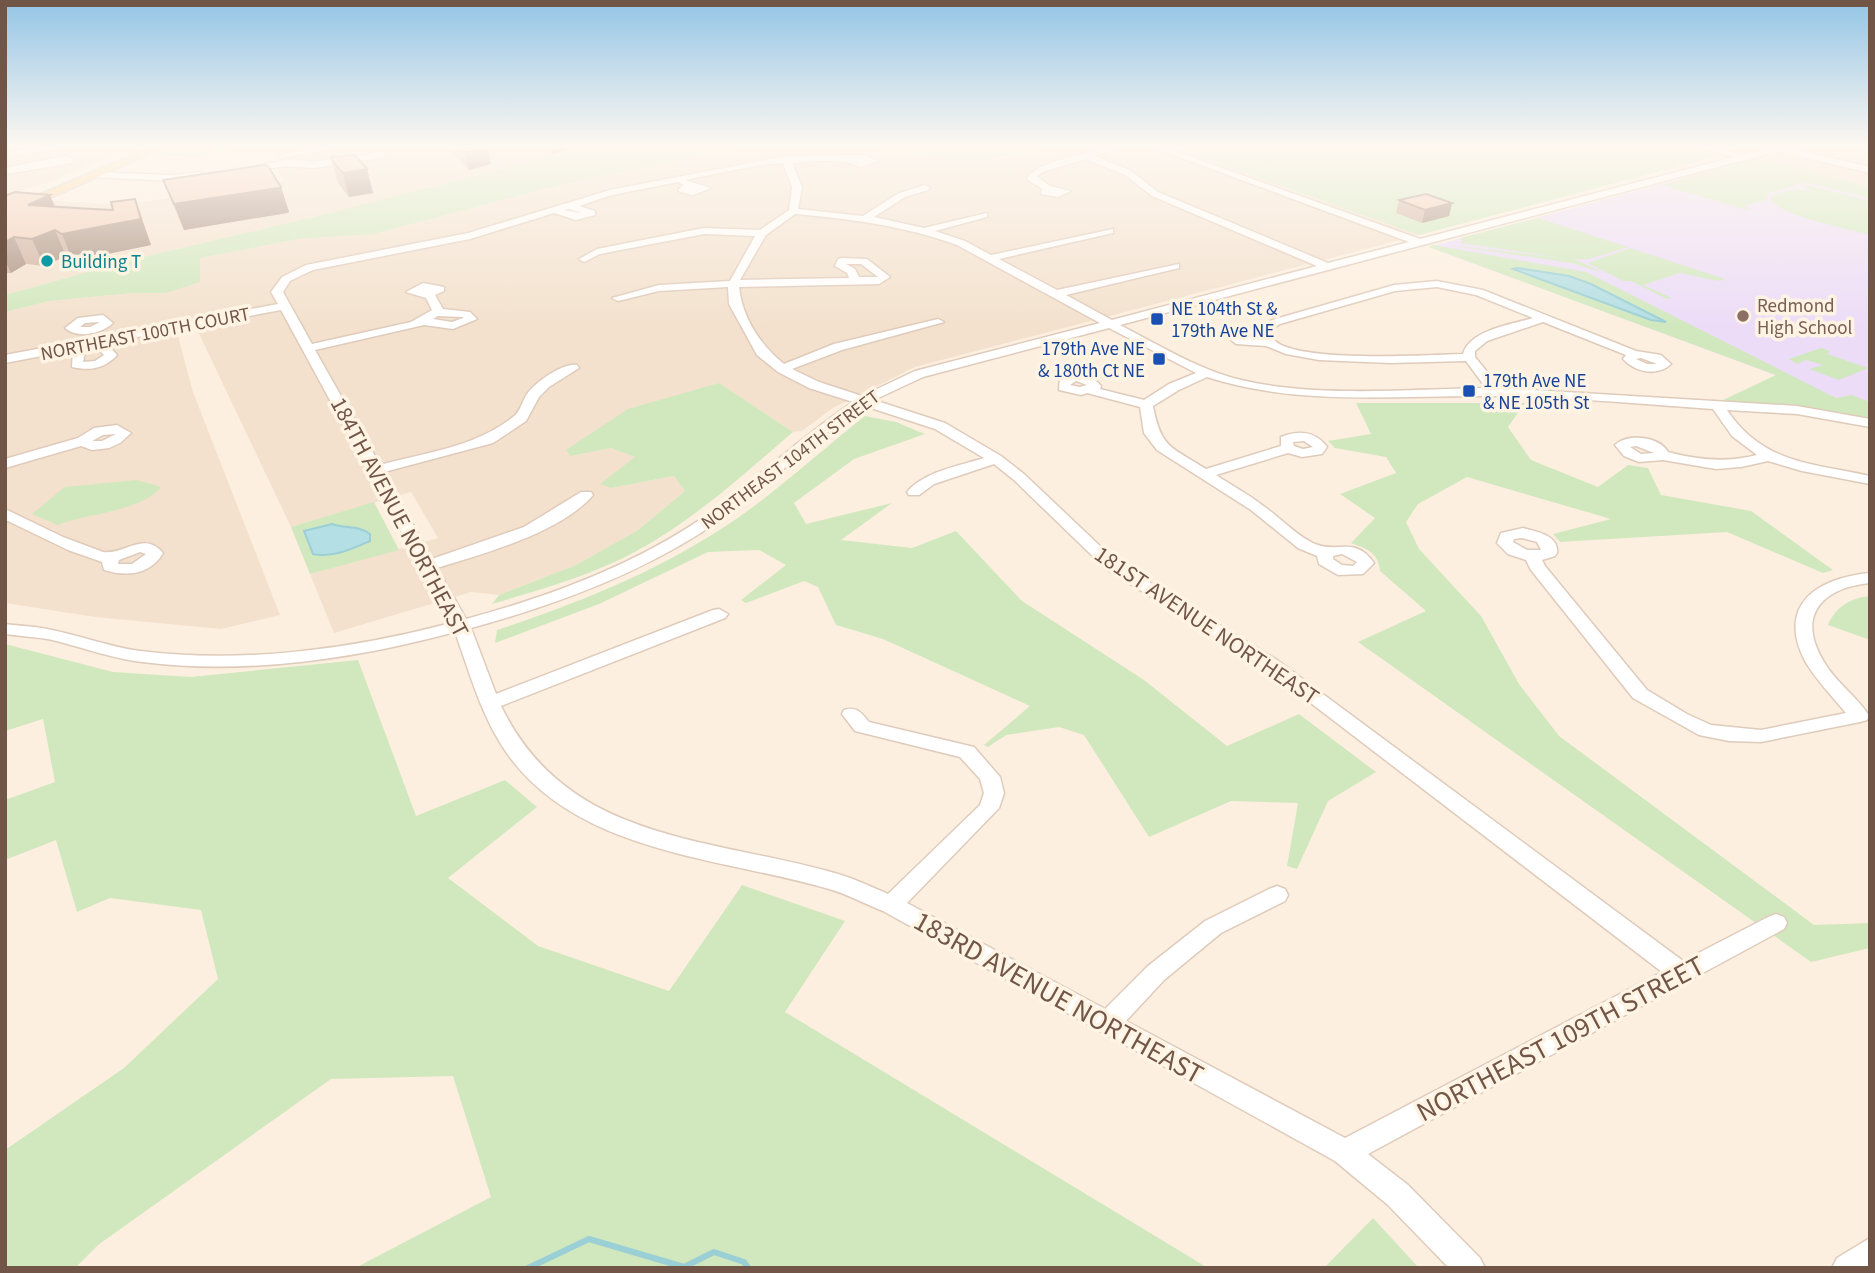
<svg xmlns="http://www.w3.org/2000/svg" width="1875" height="1273" viewBox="0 0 1875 1273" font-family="'Source Sans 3',sans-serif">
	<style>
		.residential { fill: #f3e1cd }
		.education { fill: #ecdcf8 }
		.green { fill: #d1e8be }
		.water { fill: #b4dfe4; stroke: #9acfd6; stroke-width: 2 }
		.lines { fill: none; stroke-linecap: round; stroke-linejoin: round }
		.stream { stroke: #9acfd6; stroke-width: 6 }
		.minor-casing { stroke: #dfcbbb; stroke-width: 3 }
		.major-casing { stroke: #d7cfcb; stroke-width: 3 }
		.minor { fill: #fff; fill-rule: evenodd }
		.major { fill: #fbd296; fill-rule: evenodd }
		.wall { fill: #cfaf9d }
		.shaded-wall { fill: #a98f7f }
		.building { fill: #f1ccb6; stroke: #a98f7f; stroke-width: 2 }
		.culture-dot { fill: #0f9aa8; stroke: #fff4e4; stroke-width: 2.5 }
		.education-dot { fill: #8d6e63; stroke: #fff4e4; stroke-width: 2.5 }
		.transit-dot { fill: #1a4fb4; stroke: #fff4e4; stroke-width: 2.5 }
		.labels { text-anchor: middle; stroke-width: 7; stroke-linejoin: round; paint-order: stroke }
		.far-culture-label { font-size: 19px; fill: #0d838f; stroke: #fff4e4; text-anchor: start }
		.far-education-label { font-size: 19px; fill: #785e54; stroke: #fff4e4; text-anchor: start }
		.far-transit-label { font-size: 19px; fill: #164399; stroke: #fff4e4; text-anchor: start }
		.far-street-label { font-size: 19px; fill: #715547; stroke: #fff4e4 }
		.street-label { font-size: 23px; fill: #715547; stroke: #fff4e4 }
		.near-street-label { font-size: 28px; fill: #715547; stroke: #fff4e4 }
	</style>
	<rect width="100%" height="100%" fill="#fcefdf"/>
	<path class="residential" d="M78,148h9l1,2h36l-74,32 -45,13v-38z
		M270,148h314l-262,67 -188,44 -129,36v-75l43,-20 72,5 164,-24 -10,-17 5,-2z
		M740,148h134l73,11h54l48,-11h125l245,87 -504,132 -82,41 -31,23 -9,1 -75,-49 -146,73 39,-8 25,9 -25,31 63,-12 11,15 -47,39 -62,35 -77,30 -28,-3 -137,41 -24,-59 128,-36 -27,-46 -120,35 -99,-208 -18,2 19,71 87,223 -59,14 -126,-12 -90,-14v-291l44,-11 84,-8h33l33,-35 99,-19 76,-5 177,-47z
		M1794,148h76v39l-116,-29z"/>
	<path class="education" d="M1746,161l124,31v218l-441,-163z"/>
	<path class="green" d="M168,148h72l-45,9 -44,-2z
		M584,148h156l-189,39 -177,47 -76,5 -98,19v24l-34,11h-33l-84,8 -44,11v-17l129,-36 188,-44z
		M874,148h175c-58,17 -116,12 -175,0z
		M1174,148h524l27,6 -306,81z
		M1754,158l116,29v11l-66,-16 -34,11 -4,7 -22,6 6,3 -3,1 -84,-25z
		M1806,185l64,16v34c-23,-7 -88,-18 -100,-36 10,-11 30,-9 44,-8l-14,-5z
		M1538,218l90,29 -39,12h-15l30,14 -33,-10 -123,-18 115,13 -103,-15 3,-2 -3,-3z
		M1433,245l153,27 244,123 7,3 14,-3 19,7v19l-66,-13 -83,-7 55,-26 -347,-128z
		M1630,248l95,31 -7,2 -38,-8 -37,12 29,13 -5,1 -36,-18h-8l-35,-18z
		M1821,348l9,3 -3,3 41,14 -29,12 -30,-11 14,-4 -17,-5 -9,4 -8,-5z
		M719,383l74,49c-56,48 -114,102 -183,132 -38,17 -78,28 -118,40l7,-9 77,-30 62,-35 47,-39 -11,-15 -63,12 -11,-4 35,-27 -24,-9 -40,8 -5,-6 62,-41z
		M1356,403h169l-17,24 23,33 67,27 30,-22 20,3 13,27 90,16 82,59 -10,3 -96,-41 -167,10 -7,-8 58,-15 -144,-42 -49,27 -12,18 13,27 62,67 38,68 40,52 255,189 56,-2v25l-59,14 -453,-320 68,-31 -46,-40c-2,-19 -13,-22 -29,-28l24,-25 -35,-24 56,-21 -10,-16 -51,-9 -7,-7 43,-7z
		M865,416l31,6 29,12 -71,25 -60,44 12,21 86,-21 -51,37 71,8 44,-17 66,70 122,79 83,66 72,-32 77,58 -48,29 -31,68 -10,-3 11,-63 -67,-2 -82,36 -65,-102 -25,-8 -53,8 -18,12 -4,-2 46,-39 -147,-67 -47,-14 -18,-38 -14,-6 -58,22 -5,-3 45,-35 -27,-15 -51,2 -109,52 -104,39 2,-13c85,-28 169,-62 242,-113 44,-31 84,-68 126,-101z
		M137,480l24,7c-20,25 -74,26 -103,38l-26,-11 33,-27z
		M374,502l25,48 -89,24 -19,-47z
		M1870,596v44l-42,-15c8,-19 23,-27 42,-29z
		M5,644l108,28 78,5 167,-17 58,156 89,-36 32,27 -89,71 90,68 131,45 73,-106 103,36 -60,91 423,256h-853l136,-71 -38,-121 -122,3 -233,166 -23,23h-70v-118l119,-82 94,-89 -17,-69 -91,-12 -33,14 -21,-72 -51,20v-60l50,-18 -12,-63 -38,12z
		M1373,1218l46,50h-95z"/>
	<path class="water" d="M1517,268l52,8 22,8 75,38 -15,-2 -138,-51z
		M332,524c14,5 26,1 38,10v7c-18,8 -37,17 -57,13l-9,-23z"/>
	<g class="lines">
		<path class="stream" d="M528,1268l61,-29 95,28 30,-15 30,10 4,6"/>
		<g class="minor-casing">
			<path id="minor" d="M42,148h20l-57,9v-5z
				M316,148h20l-55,10 -4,-3z
				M1106,148h12l-23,8 36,15 27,21 170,71 81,-21 -254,-94h11l254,91 314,-82 -32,-9h14l25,7 29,-7h17l83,19v6l-92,-22 -658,174c39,20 79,45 121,55 78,18 167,9 245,8l-20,-27 -76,2 -71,-3 -33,-6 -20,-8 -30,-2 -11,-9 4,-6 31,-2 12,-7 122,-35 43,-4 46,9 153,61 25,4 10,9c-14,13 -36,8 -48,-5l3,-4 -83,-33 -56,19 -12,10v6l25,31 297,18 73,13v8l-73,-13 -70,-4c36,54 85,53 143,66v8l-68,-13 -34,-10 -27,6 -25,2 -53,-9 -24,2 -15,-6 -9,-11c13,-12 44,-9 53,7 30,8 59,11 89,3l-25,-19 -19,-27c-73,-5 -146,-12 -219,-13 -96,-1 -194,11 -287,-19l-28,13 -26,16c8,43 19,41 53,63l75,-23v-9c18,-7 34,-6 46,10l-5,7 -20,3 -14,-4 -72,22c15,10 32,19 46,30 18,12 34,31 53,39 23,10 39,-9 59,19l-11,11 -25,1 -19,-11 -2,-8 -19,-8 -47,-38 -94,-60 -13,-17 -4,-26 -53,-14 -6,2 -22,-5 1,-13c16,-4 30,-5 41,9l-1,3 44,11 25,-16 27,-11 -87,-45 -186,49 -49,23 71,23 56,33 23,18 94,89 159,97 406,301 85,-44 8,-3 8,3 3,6 -3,6 -416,225 40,31 72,73 5,10h-36l-61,-63 -53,-44 -452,-250c-18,-7 -36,-17 -54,-22 -113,-33 -263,-36 -330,-148 -20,-33 -31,-73 -44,-109 -100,27 -210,43 -313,30 -33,-4 -63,-16 -94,-23 -14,-2 -29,-3 -43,-5v-10c14,2 29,2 42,5 32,6 62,18 93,22 102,13 213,-2 311,-28l-170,-313 -175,33 11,12c-12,14 -28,16 -45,12l1,-17 -68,13v-8l273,-51 -7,-12 11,-15 24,-12 162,-32 142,-43 176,-34 78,-1 14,6 -17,6c-22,-9 -46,-6 -69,-4l10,24 -4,22 65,7 36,-23 26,-8 5,3 -2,2 -23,7 -31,20 50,11 63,-15v4l-52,14 30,10 26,14 122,-26v4l-114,26 58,31 122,-26v4l-113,27 46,25 205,-54 -165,-70 -27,-21 -39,-16 -41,12 -9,5 14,10 21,5 -13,6 -17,-3 1,-5 -15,-10c5,-16 62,-26 79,-31zM783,163l9,24 -3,23 -29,20 -56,-2 -107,21 -18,10 5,3 16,-8 104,-20 51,2 -25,45 -71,4 -47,13 6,3 41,-10 69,-4 1,17 28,51 21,17 31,16 44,14c-49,33 -92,73 -139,108 -72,52 -162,86 -248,109l-29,-51c46,-14 125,-36 156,-73l-2,-3h-10l-57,35 -92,32 -48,-87 109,-29 33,-22 13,-24 10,-10 30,-19 -2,-3c-15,-2 -41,17 -50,29 -5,8 -7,18 -14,23 -37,30 -89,36 -133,48l-65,-115 109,-25 29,4 24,-10 -7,-7 -27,-3 -8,-14 9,-4v-4l-21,-4 -17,9 20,6 6,12 -21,12 -99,22 -29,-52 7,-11 23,-11 157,-31 84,-26 22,7 19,-5v-4l-16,-5 33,-11 66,-13 6,3 -6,5 2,2 13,3 18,-7 -26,-8 75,-15zM569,209l13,4 -18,-3zM795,214c56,5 110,12 162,31l143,78 -185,48 -53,25 -43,-14 -27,-13 50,-19 102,-28 -6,-3 -104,25 -50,20c-24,-19 -42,-47 -45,-77l140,-3 11,-7 -23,-18 -25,-1 -4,1 -3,7 12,7 2,5 -109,2 26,-45zM846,264h15l17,13h-19l-4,-8zM1437,287l39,8 57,23c-20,6 -64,12 -70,36 -36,1 -163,9 -188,-13 -3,-3 -4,-7 -6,-10l11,-7 115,-33zM438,316l25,1v1l-11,4 -19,-3zM1238,334h21l2,4h-18zM95,346l9,9 -9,6 -12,1 3,-15zM1641,358l16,6h-10l-11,-5zM1076,381l11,4 -7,2 -10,-2zM865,406l70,23 49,29c-25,8 -59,13 -77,34l2,3h10l15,-11 60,-20 20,16 92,89 159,99 397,304 -317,166 -219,-117 38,-41 57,-47 64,-32 3,-6 -3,-6 -8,-3 -8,3 -64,32 -57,45 -43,43 -198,-106 92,-95 5,-15 -4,-16 -26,-30 -105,-25c-8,-9 -12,-16 -25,-12l-2,4 13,17 105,26 20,22 4,14 -4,12 -92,89c-16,-7 -33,-15 -50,-20 -128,-37 -271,-31 -337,-168l224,-88 3,-4 -9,-5 -6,1 -217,84 -25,-66c88,-24 177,-57 252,-110 49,-35 90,-80 142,-112zM1304,441l9,6 -10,2 -9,-3 -1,-4zM1636,446l18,7 -13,1 -11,-7zM1342,554l15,8 -4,4 -11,-1 -9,-6v-3z
				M383,152l3,5 -72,11 -28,-2 -41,6 -4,-3 45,-9 28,2z
				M66,156l7,3v4l-68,11v-6z
				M95,172l77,3 28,-3 4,3 -32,6 -80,-4 -1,-2z
				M103,315l10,8c-12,11 -35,16 -48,5l13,-10zM100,322l-10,5h-10l5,-4z
				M117,425l14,8 -11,10 -11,5 -17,2 -11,-4 -76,22v-9l73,-21 16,-10zM116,434l-14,7h-10l11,-6z
				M5,509l58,28 40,15c22,3 41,-22 60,1 -13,22 -36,24 -59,17l-2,-8 -34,-12 -60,-29 -3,-1zM140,552l6,2 -14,10h-14l1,-4z
				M1523,528c14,4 36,7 34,25l-2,3 -13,4 3,6 102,124 40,24 24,11 50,5 85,-17c-14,-17 -30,-33 -41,-52 -29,-57 13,-83 65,-88v10c-49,5 -74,33 -46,79 12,21 33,34 45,54l-2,4 -7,2 -99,20 -32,-1 -30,-6 -66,-37 -102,-128 -5,-10 -18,-6 -11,-11 4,-10zM1522,538l15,4 4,8h-14l-14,-8 1,-3z
				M1870,1238v30h-38l5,-10z"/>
		</g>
		<g class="major-casing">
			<path id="major" d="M150,148h13l-158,70v-9z"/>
		</g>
		<use href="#minor" class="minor"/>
		<use href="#major" class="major"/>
	</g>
	<path class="wall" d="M447,148h41l3,16 -22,6z
		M331,159l36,10 6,24 -24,4 -11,-14z
		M163,180l118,7 8,25 -2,1 -103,17z
		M5,196l50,10 58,4 22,-11 16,46 -78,16 -7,-5 -22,10 -18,-2 -15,9h-6z
		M1399,200l53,3 -3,13 -27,7 -26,-10z"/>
	<path class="shaded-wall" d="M484,148h4l3,16 -22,6 -4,-17z
		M551,148h24l-23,6z
		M367,169l6,24 -24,4 -6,-24z
		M281,187l8,25 -2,1 -103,17 -10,-26z
		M50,195l11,25 -33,-15z
		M135,199l16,46 -78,16 -11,-27z
		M1452,203l-3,13 -27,7 3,-13z
		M55,230l11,26 -22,10 -12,-27z
		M14,237l12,27 -15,9 -6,-13v-18z"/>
	<path class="building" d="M460,148h24l-19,5z
		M355,155l12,14 -24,4 -12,-14v-2z
		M264,165l4,1 13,21 -2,1 -105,16 -11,-24z
		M15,192l35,3 -22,10 64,4 21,1 -2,-8 24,-3 6,20 -79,15 -7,-4 -23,9 -18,-2 -9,5v-46z
		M1426,194l26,9 -27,7 -26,-10z"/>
	<linearGradient id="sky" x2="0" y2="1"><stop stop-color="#93c5e6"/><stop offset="0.45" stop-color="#fef8f1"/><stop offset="1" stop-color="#fef8f1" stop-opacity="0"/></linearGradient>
	<rect width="1875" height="326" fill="url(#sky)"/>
	<circle class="culture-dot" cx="47" cy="261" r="7"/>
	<circle class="education-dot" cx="1743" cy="316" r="7"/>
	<g class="transit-dot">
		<rect x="1150" y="312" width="14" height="14" rx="3.5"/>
		<rect x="1152" y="352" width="14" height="14" rx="3.5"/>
		<rect x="1462" y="384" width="14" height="14" rx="3.5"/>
	</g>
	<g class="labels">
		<g class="far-culture-label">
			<text x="61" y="268">Building T</text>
		</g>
		<g class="far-education-label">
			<text x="1757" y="312">Redmond<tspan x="1757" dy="22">High School</tspan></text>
		</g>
		<g class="far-transit-label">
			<text x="1171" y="315">NE 104th St &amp;<tspan x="1171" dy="22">179th Ave NE</tspan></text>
			<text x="1145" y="355" text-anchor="end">179th Ave NE<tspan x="1145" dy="22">&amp; 180th Ct NE</tspan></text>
			<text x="1483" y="387">179th Ave NE<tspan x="1483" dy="22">&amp; NE 105th St</tspan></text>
		</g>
		<g class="far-street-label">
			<text transform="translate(145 333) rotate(-11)" y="7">NORTHEAST 100TH COURT</text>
			<text transform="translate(790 459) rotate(-37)" y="7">NORTHEAST 104TH STREET</text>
		</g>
		<g class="street-label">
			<text transform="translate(400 517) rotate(62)" y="8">184TH AVENUE NORTHEAST</text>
			<text transform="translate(1207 625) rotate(34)" y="8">181ST AVENUE NORTHEAST</text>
		</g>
		<g class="near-street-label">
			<text transform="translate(1059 997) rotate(29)" y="10">183RD AVENUE NORTHEAST</text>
			<text transform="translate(1560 1038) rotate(-28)" y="10">NORTHEAST 109TH STREET</text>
		</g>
	</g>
	<rect width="1875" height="1273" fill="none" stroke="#715547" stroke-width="14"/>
</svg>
